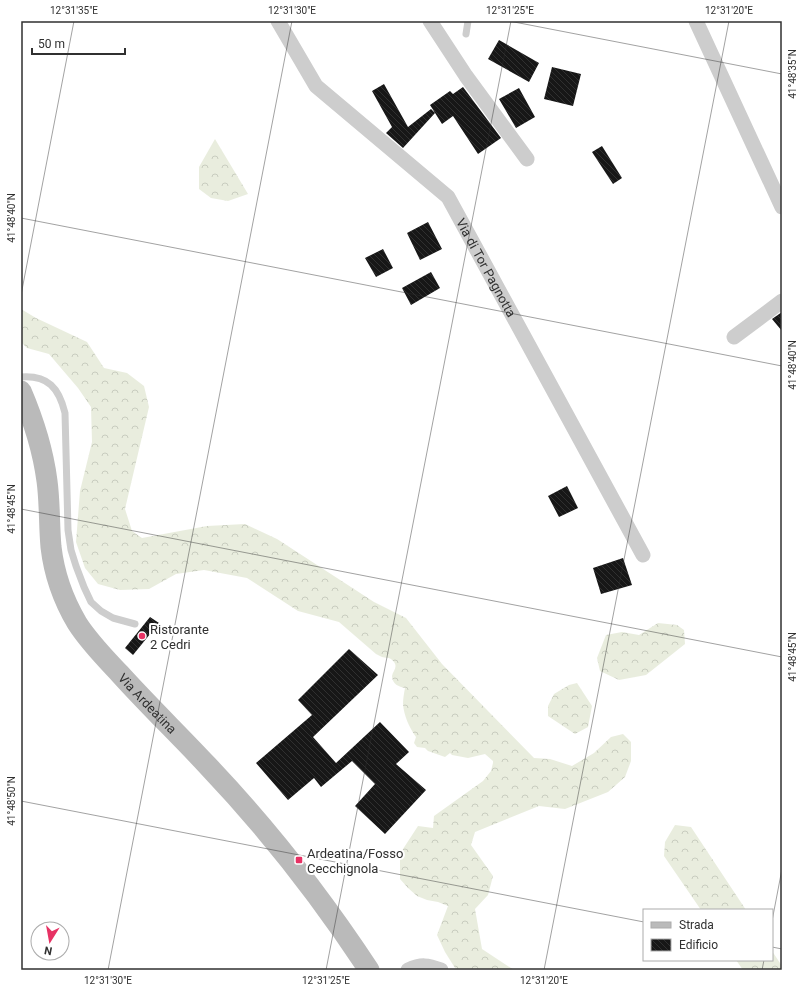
<svg xmlns="http://www.w3.org/2000/svg" width="803" height="991" viewBox="0 0 803 991" font-family="Roboto,sans-serif">
	<style>
		.forest { fill: url(#forest-crowns) }
		.building { fill: url(#building-back-hatch) }
		.lines { fill: none; stroke-linecap: round; stroke-linejoin: round }
		.service { stroke: #cdcdcd; stroke-width: 7 }
		.minor { stroke: #cdcdcd; stroke-width: 15 }
		.secondary { stroke: #bababa; stroke-width: 21 }
		.ticks { fill: none; stroke: #303030; stroke-width: 1; stroke-opacity: 0.45 }
		.poi-dot { fill: #e73264; stroke: #fff; stroke-width: 1.5 }
		.labels { text-anchor: middle; stroke-width: 4; stroke-linejoin: round; paint-order: stroke }
		.street-label { font-size: 13px; fill: #303030; stroke: #fff }
		.poi-label { font-size: 13px; fill: #303030; stroke: #fff; text-anchor: start }
		.neatline { fill: none; stroke: #303030; stroke-width: 1.5 }
		.ticks-label { font-size: 10px; text-anchor: middle; fill: #303030 }
	</style>
	<defs>
		<pattern id="forest-crowns" width="20" height="18" patternUnits="userSpaceOnUse"><rect width="20" height="18" fill="#e9edde"/><path d="M2 6a3 3 0 1 1 6 0M12 15a3 3 0 1 1 6 0" fill="none" stroke="#c8ccbf"/></pattern>
		<pattern id="building-back-hatch" width="6" height="6" patternUnits="userSpaceOnUse"><rect width="6" height="6" fill="#171717"/><path d="M-1 5l2 2M0 0l6 6M5-1l2 2" fill="none" stroke="#303030"/></pattern>
	</defs>
	<rect width="100%" height="100%" fill="#fff"/>
	<path class="forest" d="M215,139l33,55 -20,7 -17,-3 -12,-9v-22z
		M21,309l15,9 51,24 17,26 23,5 17,13 5,21 -24,102 7,22 10,7 65,-12 38,-2 32,15 97,63 32,16 36,46 92,94 16,1 22,7 22,-13 17,-16 12,-3 8,8v19l-6,16 -17,15 -43,17 -26,-3 -64,26 -4,13 22,31 -5,19 -13,14 7,40 32,21h-57l-2,-2 -10,-16 -8,-17 11,-29 -10,-4 -11,-2 -10,-4 -9,-8 -8,-9v-19l3,-11 15,-23 15,2 1,-12 49,-35 8,-10 2,-8v-2l-8,-7 -17,4 -16,-3 -2,-2 -5,4 -17,-6 -3,-3 -8,-1 -3,-4 2,-6c-7,-10 -12,-21 -13,-33 0,-5 1,-11 2,-16 -6,-1 -13,-4 -13,-12 1,-6 8,-10 -1,-17 -3,-2 -6,-1 -9,-2 -2,-1 -4,-2 -6,-3l-37,-32 -41,-11 -51,-33 -43,-8 -28,4 -27,15 -29,1 -22,-6 -13,-16 -9,-26 4,-51 12,-49 -1,-35 -13,-19 -29,-34 -22,-6 -6,-6z
		M658,623l19,2 7,5 1,14 -39,31 -27,5 -19,-9 -3,-13 9,-23 16,-3 17,3z
		M577,683l15,23 -4,21 -13,7 -27,-18v-10l6,-12 15,-9z
		M675,825l16,2 55,83h-45l-37,-54 1,-14z
		M772,951l10,15v4h-39l-7,-10h36z"/>
	<path class="building" d="M499,40l40,23 -10,19 -41,-23z
		M552,67l29,7 -8,32 -29,-7z
		M384,84l24,43 23,-18 4,4 -32,35 -17,-15 6,-6 -20,-36z
		M463,87l38,51 -23,16 -25,-38 -11,8 -12,-19 20,-14 3,3z
		M519,88l16,29 -19,11 -17,-29z
		M602,146l20,32 -9,6 -21,-32z
		M428,222l14,27 -22,11 -13,-27z
		M383,249l10,19 -17,9 -11,-19z
		M431,272l9,16 -29,17 -9,-17z
		M782,312v19l-10,-12z
		M567,486l11,22 -19,9 -11,-21z
		M623,558l9,27 -31,9 -8,-26z
		M150,617l9,6 -26,32 -8,-7z
		M349,649l29,26 -65,62 23,26 44,-41 29,30 -13,12 30,26 -41,44 -30,-28 20,-22 -23,-23 -31,26 -7,-9 -26,22 -32,-37 56,-48 -14,-15z"/>
	<g class="lines">
		<path class="service" d="M466,34l2,-13
			M21,377c27,-2 38,11 44,36l3,117 3,20 5,16 8,21 7,15 10,9 12,7 22,6"/>
		<g class="minor">
			<path id="s1" d="M278,21l38,65 132,111 195,358"/>
			<path d="M430,21l36,55 61,83"/>
			<path d="M696,21l86,186"/>
			<path d="M734,337l48,-36"/>
			<path d="M408,970c13,-6 20,-5 33,0"/>
		</g>
		<path class="secondary" id="s2" d="M21,391c12,28 22,59 26,90 3,22 2,44 4,66 3,26 13,54 26,76 12,19 28,35 43,51 28,31 58,60 87,91 60,63 114,132 162,205"/>
	</g>
	<path class="ticks" d="M509,21l273,53M21,218l761,148M21,295l53,-274M21,509l761,148M21,801l623,121M772,921l10,-52M772,947l10,2M108,970l184,-949M326,970l185,-949M544,970l185,-949M762,970l2,-10"/>
	<g class="poi-dot">
		<circle cx="142" cy="636" r="4"/>
		<rect x="295" y="856" width="8" height="8" rx="2"/>
	</g>
	<g class="labels">
		<g class="street-label">
			<text dy="5" stroke="none"><textPath href="#s1" startOffset="328">Via di Tor Pagnotta</textPath></text>
			<text dy="5" stroke="none"><textPath href="#s2" startOffset="348">Via Ardeatina</textPath></text>
		</g>
		<g class="poi-label">
			<text x="150" y="634">Ristorante<tspan x="150" dy="15">2 Cedri</tspan></text>
			<text x="307" y="858">Ardeatina/Fosso<tspan x="307" dy="15">Cecchignola</tspan></text>
		</g>
	</g>
	<rect width="803" height="991" fill="none" stroke="#ffffff" stroke-width="44"/>
	<rect x="643" y="909" width="130" height="52" fill="#ffffff" stroke="#acacac"/>
	<rect x="651" y="922" width="20" height="6" fill="#bababa" stroke="#acacac"/>
	<text x="679" y="929" font-size="12" fill="#303030">Strada</text>
	<rect x="651" y="939" width="20" height="12" fill="url(#building-back-hatch)" stroke="#acacac"/>
	<text x="679" y="949" font-size="12" fill="#303030">Edificio</text>
	<g transform="translate(50 941) rotate(191)"><circle r="19" fill="#ffffff" stroke="#acacac"/>
	<path d="M0-3L7 15L0 10L-7 15Z" fill="#e73264"/>
	<text y="-6" font-size="11" font-weight="bold" text-anchor="middle" fill="#303030">N</text>
	</g>
	<path d="M32 48v6h93v-6" fill="none" stroke="#303030" stroke-width="2"/>
	<text x="38" y="48" font-size="12" fill="#303030" stroke="#ffffff" stroke-width="3" paint-order="stroke">50 m</text>
	<rect x="22" y="22" width="759" height="947" class="neatline"/>
	<g class="ticks-label">
		<text x="74" y="14">12°31'35"E</text>
		<text x="292" y="14">12°31'30"E</text>
		<text x="510" y="14">12°31'25"E</text>
		<text x="729" y="14">12°31'20"E</text>
		<text transform="translate(792 74) rotate(-90)" y="4">41°48'35"N</text>
		<text transform="translate(11 218) rotate(-90)" y="4">41°48'40"N</text>
		<text transform="translate(792 365) rotate(-90)" y="4">41°48'40"N</text>
		<text transform="translate(11 509) rotate(-90)" y="4">41°48'45"N</text>
		<text transform="translate(792 657) rotate(-90)" y="4">41°48'45"N</text>
		<text transform="translate(11 801) rotate(-90)" y="4">41°48'50"N</text>
		<text x="108" y="984">12°31'30"E</text>
		<text x="326" y="984">12°31'25"E</text>
		<text x="544" y="984">12°31'20"E</text>
	</g>
</svg>
